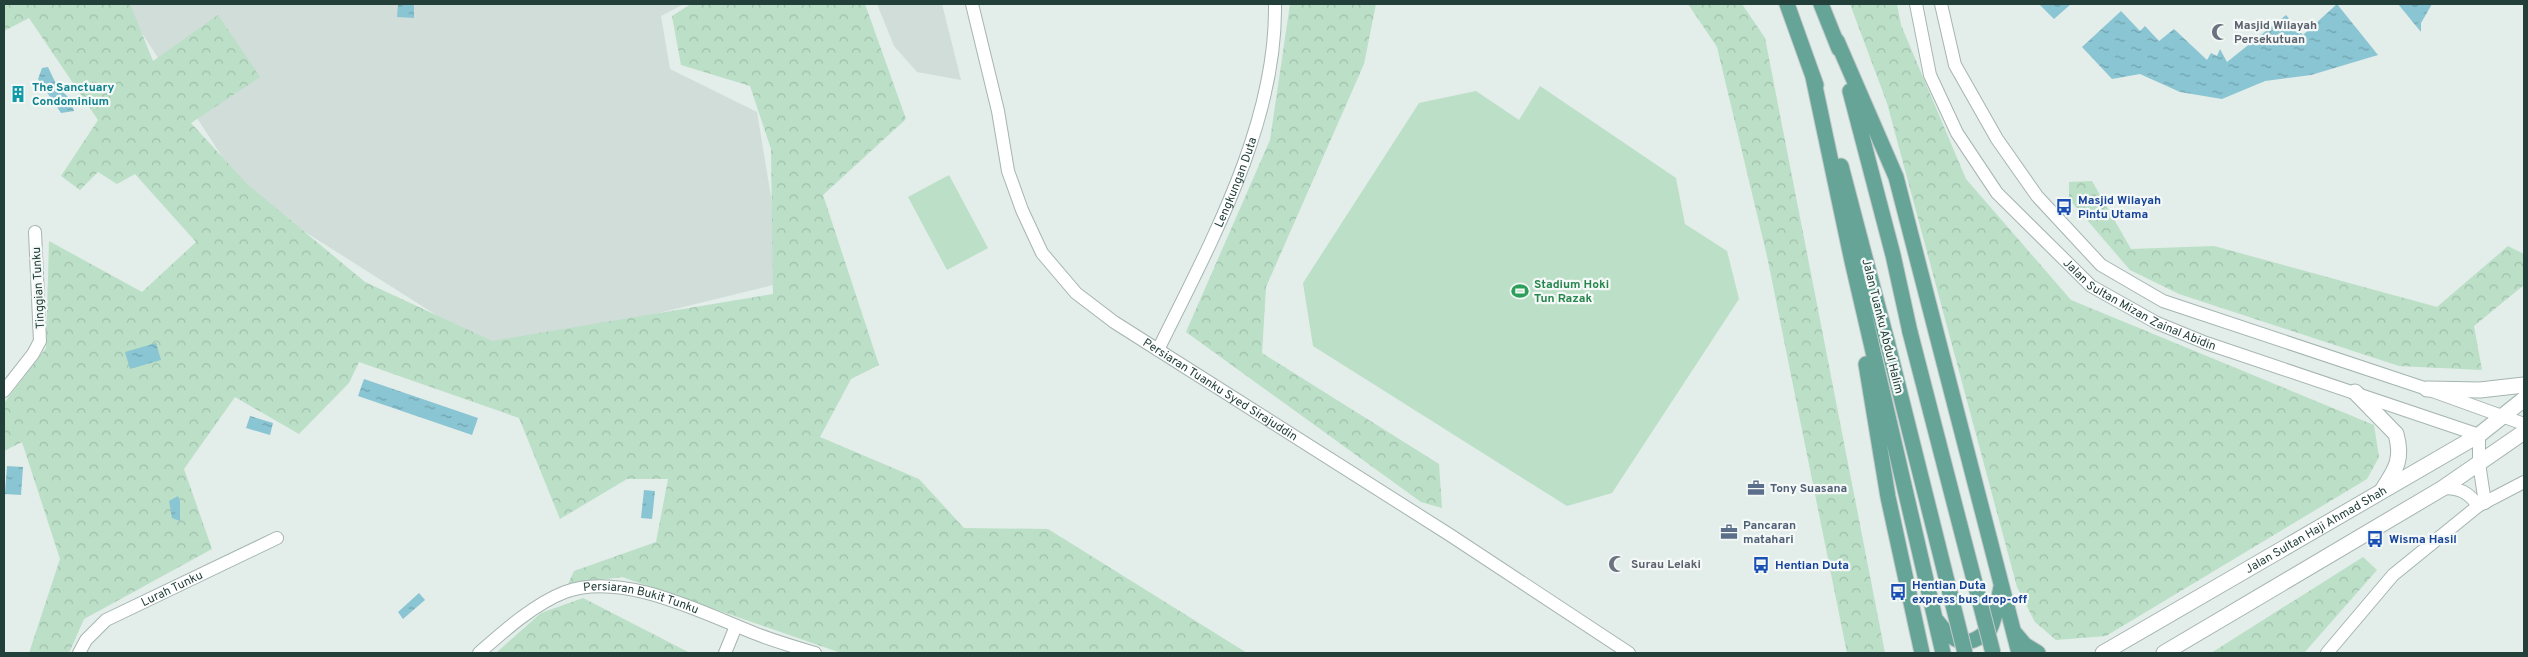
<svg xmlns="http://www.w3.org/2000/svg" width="2528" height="657" viewBox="0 0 2528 657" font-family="Overpass,sans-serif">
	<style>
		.built { fill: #d1ddd8 }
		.grass { fill: #bbdfc7 }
		.forest { fill: url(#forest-crowns) }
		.water { fill: url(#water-ripples) }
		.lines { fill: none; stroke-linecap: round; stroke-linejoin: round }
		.minor-casing { stroke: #a5b5b1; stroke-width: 14 }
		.tertiary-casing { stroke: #a5b5b1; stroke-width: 17 }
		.primary-casing { stroke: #c1c9c8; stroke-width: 17 }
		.minor { stroke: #fff; stroke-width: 12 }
		.tertiary { stroke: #fff; stroke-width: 15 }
		.primary { stroke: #66a497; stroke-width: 15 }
		.primary-bridge-casing { stroke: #c1c9c8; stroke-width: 17; stroke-linecap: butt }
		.primary-bridge { stroke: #66a497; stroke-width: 15 }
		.labels { text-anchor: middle; stroke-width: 4.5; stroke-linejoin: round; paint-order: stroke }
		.worship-label { font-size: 12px; font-weight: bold; fill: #5b616d; stroke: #f4f9f7; text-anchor: start }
		.culture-label { font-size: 12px; font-weight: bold; fill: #0d838f; stroke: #f4f9f7; text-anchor: start }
		.street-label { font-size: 12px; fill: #223f39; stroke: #f4f9f7 }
		.transit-label { font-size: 12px; font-weight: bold; fill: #164399; stroke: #f4f9f7; text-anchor: start }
		.leisure-label { font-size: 12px; font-weight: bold; fill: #27864d; stroke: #f4f9f7; text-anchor: start }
		.service-label { font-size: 12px; font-weight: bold; fill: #4e5e75; stroke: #f4f9f7; text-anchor: start }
	</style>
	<defs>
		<pattern id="forest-crowns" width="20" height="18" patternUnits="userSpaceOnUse" patternTransform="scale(1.25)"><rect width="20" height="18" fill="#bbdfc7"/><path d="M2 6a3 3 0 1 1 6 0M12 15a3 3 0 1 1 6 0" fill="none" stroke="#a0c0ac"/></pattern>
		<pattern id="water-ripples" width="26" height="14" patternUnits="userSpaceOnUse" patternTransform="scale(1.25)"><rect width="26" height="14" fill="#8ac5d3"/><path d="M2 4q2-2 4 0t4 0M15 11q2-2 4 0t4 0" fill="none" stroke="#70a1ac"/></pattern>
	</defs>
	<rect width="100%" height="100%" fill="#e3ede9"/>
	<path class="built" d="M123,4h561l-23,12 9,53 87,43 28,170 -289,71 -249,-158z
		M877,4h65l19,76 -44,-8 -23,-26z"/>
	<path class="grass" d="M1540,86l136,92 9,46 42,27 12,48 -127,194 -45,13 -254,-160 -10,-63 116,-180 57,-12 43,29z
		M949,175l39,73 -41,22 -39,-73z"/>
	<path class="forest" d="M4,4h126l23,57 65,-46 42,62 -69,46 57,62 117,97 127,59 281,-47 -2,-145 -21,-63 -69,-21 -9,-49 19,-12h174l41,115 -83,76 56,170 -28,14 -31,58 99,42 45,49 84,1 199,124h-406l-219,-76 -54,7 6,-13 82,-29 12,-63h-41l-67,40 -41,-101 -160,-56 -10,21 -50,51 -64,-37 -51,72 28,80 -128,70 -15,34h-40l31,-94 -38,-117 -18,9v-48l42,-55 3,-107 93,51 54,-50 -61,-68 -18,10 -19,-12 -18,18 -19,-14 37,-56 -69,-102 -25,13z
		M1290,4h86l-12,60 -98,223 -4,66 177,111 3,44 -21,-6 -235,-170 84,-192z
		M1688,4h54l23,34 120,615h-38l-80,-397 -50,-209z
		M1850,4h47l4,21 65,154 105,121 303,125 5,32 -12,22 -261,157 -50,4 -21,-18 -18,-35 -130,-484z
		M2092,181l39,68 83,-3 223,61 71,-61 16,8v31l-50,41 8,44 -83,-4 -220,-72 -49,-24 -61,-71v-17z
		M2363,557l14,13 -73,83h-93z
		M583,598l107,55h-194l45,-40z"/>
	<path class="water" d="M398,4h16v14l-17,-1z
		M2039,4h32l-17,15z
		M2337,4l41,51 -67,20 -46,6 -43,18 -42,-7 -40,-18 -28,5 -30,-32 39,-36 19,20 5,-5 14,15 15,-12 33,31 4,-7 6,3 3,-7 7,13 59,-47 17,20z
		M2398,4h34l-11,19v9z
		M48,67l9,19 13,13 4,12 -13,2 -23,-34 4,-11z
		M156,343l5,17 -31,9 -5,-17z
		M364,379l114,39 -6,17 -114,-39z
		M250,416l23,7 -3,12 -24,-7z
		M7,466l16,1 -2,28 -16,-1z
		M644,490l11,1 -3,28 -11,-1z
		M178,496l2,5v20l-8,-3 -3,-17z
		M419,593l6,7 -22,19 -5,-7z"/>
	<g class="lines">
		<g class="minor-casing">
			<g id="minor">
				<path id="s1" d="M972,4l26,107 10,60 14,39 20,43 34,40 38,29 336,213 179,118"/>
				<path id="s2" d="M1916,4l14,71 27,58 40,60 94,93 66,37 49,20 273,92v28l6,40"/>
				<path d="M1941,4l14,61 42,74 40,57 64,69 62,36 264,88 97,35"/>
				<path id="s3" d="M1158,350c52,-106 119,-226 117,-346"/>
				<path d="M4,391l29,-37 7,-13 -5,-109"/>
				<path d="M2443,488c16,0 26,4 35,18"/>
				<path id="s4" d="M79,653l7,-13 20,-20 171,-82"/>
				<path id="s5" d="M479,653c25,-22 55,-49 86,-61 57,-21 136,20 189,41 20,8 41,14 61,20"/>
				<path d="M725,653l11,-27"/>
				<path d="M2327,653l66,-78 85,-69 46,-24"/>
			</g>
		</g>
		<g class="tertiary-casing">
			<g id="tertiary">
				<path d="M2427,389l53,1 44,-5"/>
				<path d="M2355,392l41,42c7,25 0,35 -13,55"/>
				<path id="s6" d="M2103,653l376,-218 45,-36"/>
				<path d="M2164,653l279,-165 81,-56"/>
			</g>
		</g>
		<g class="primary-casing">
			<path id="primary" d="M1787,4l29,81
				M1821,4l18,45
				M1837,41l59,136 123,476
				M1813,77l39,184 91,392
				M1850,91l43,164 17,77
				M1841,166l46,175
				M1866,364l22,133 34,156
				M1937,621c11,15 25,29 44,15 3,-2 7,-4 9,-7 6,-13 8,-28 11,-42
				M2014,632l11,13 13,8"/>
		</g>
		<use href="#minor" class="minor"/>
		<use href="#tertiary" class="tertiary"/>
		<use href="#primary" class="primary"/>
		<g class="primary-bridge-casing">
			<path id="primary-bridge" d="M1910,332l83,321
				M1887,341l78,312"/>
		</g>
		<use href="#primary-bridge" class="primary-bridge"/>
	</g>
	<defs>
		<g id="mosque-bare" transform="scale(1.35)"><path d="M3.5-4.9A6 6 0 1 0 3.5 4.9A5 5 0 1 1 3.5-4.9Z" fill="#6b7280" stroke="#f4f9f7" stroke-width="2.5" paint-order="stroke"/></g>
		<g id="building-bare" transform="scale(1.35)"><path d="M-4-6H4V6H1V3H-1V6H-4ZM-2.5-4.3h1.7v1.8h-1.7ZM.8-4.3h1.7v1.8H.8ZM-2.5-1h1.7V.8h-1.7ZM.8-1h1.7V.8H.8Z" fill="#0f9aa8" stroke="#f4f9f7" stroke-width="2.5" paint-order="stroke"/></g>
		<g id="bus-bare" transform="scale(1.35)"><path d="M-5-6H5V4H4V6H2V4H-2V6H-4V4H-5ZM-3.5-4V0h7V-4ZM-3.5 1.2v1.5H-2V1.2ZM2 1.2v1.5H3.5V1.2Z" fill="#1a4fb4" stroke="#f4f9f7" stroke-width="2.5" paint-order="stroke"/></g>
		<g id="stadium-bare" transform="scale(1.35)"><path d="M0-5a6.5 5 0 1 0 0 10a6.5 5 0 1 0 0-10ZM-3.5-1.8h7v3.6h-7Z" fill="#2e9e5b" stroke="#f4f9f7" stroke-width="2.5" paint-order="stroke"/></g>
		<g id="office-bare" transform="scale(1.35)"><path d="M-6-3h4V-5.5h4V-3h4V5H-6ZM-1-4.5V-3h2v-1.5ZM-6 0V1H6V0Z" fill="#5c6f8a" stroke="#f4f9f7" stroke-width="2.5" paint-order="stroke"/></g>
	</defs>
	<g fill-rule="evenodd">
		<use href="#mosque-bare" x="2220" y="32"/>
		<use href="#building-bare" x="18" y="94"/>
		<use href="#bus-bare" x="2064" y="207"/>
		<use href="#stadium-bare" x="1520" y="291"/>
		<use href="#office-bare" x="1756" y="488"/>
		<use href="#office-bare" x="1729" y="532"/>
		<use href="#bus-bare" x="2375" y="539"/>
		<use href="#mosque-bare" x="1617" y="564"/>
		<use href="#bus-bare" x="1761" y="565"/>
		<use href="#bus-bare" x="1898" y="592"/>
	</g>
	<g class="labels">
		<g class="worship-label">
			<text x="2234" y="29">Masjid Wilayah<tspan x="2234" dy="14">Persekutuan</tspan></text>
			<text x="1631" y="568">Surau Lelaki</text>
		</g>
		<g class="culture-label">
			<text x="32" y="91">The Sanctuary<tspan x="32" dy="14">Condominium</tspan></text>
		</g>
		<g class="street-label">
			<text dy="4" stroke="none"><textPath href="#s3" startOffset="185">Lengkungan Duta</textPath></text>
			<text transform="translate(38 288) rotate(-93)" y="4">Tinggian Tunku</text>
			<text dy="4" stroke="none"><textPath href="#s2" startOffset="392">Jalan Sultan Mizan Zainal Abidin</textPath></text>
			<text transform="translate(1883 326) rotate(76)" y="4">Jalan Tuanku Abdul Halim</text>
			<text dy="4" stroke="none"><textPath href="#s1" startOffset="486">Persiaran Tuanku Syed Sirajuddin</textPath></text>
			<text dy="4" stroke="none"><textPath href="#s6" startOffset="246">Jalan Sultan Haji Ahmad Shah</textPath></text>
			<text dy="4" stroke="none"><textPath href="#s4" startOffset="116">Lurah Tunku</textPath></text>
			<text dy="4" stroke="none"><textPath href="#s5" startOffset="184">Persiaran Bukit Tunku</textPath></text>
		</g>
		<g class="transit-label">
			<text x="2078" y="204">Masjid Wilayah<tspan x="2078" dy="14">Pintu Utama</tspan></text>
			<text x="2389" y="543">Wisma Hasil</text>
			<text x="1775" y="569">Hentian Duta</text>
			<text x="1912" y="589">Hentian Duta<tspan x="1912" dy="14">express bus drop-off</tspan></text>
		</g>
		<g class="leisure-label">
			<text x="1534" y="288">Stadium Hoki<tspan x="1534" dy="14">Tun Razak</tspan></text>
		</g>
		<g class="service-label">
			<text x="1770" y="492">Tony Suasana</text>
			<text x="1743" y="529">Pancaran<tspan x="1743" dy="14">matahari</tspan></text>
		</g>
	</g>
	<rect width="2528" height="657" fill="none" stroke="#223f39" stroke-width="10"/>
</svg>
